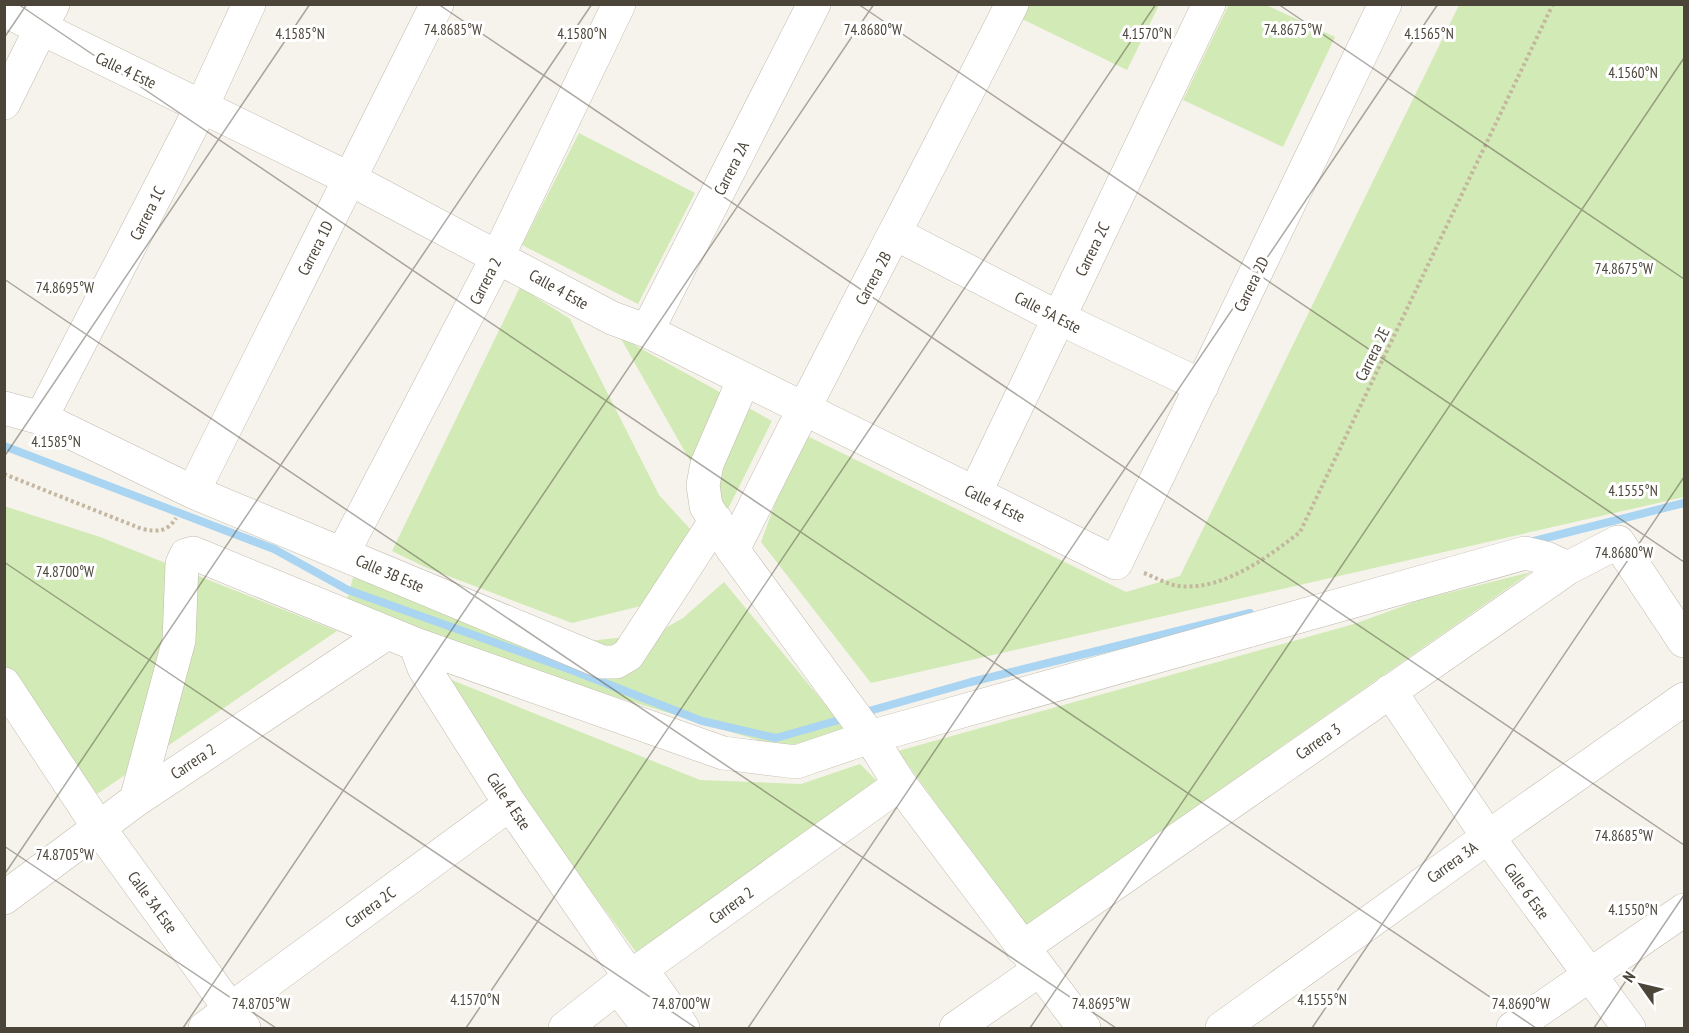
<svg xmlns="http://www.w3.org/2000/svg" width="1689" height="1033" viewBox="0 0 1689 1033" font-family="'PT Sans Narrow',sans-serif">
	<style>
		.green { fill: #d2eab5 }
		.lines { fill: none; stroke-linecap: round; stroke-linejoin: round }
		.stream { stroke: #a9d4f2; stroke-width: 8 }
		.minor-casing { stroke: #c2bbae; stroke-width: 34 }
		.path { stroke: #c4b79f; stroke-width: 4; stroke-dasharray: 3 3; stroke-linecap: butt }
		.minor { stroke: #fff; stroke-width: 33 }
		.ticks { fill: none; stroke: #4b4439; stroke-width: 1.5; stroke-opacity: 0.45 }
		.labels { text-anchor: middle; stroke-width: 6; stroke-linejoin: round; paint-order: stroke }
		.street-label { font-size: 16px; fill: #4b4439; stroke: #fff }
		.ticks-label { font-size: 15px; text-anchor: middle; fill: #4b4439; stroke: #fff; stroke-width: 6; stroke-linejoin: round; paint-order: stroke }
	</style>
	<rect width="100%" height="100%" fill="#f6f3ec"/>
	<path class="green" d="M1229,4l37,1 69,32 -52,110 -100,-47z
		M1024,5h135l-32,65 -109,-53z
		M1459,5h225v492l-813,186 -110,-141 40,-109 325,159 54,-16z
		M579,133l116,60 -57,111 -116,-59z
		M520,287l50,32 89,176 54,59 -68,51 -73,18 -145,-55 -35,-17z
		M620,337l152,84 -49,98z
		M4,506l96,31 237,94 -240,163 -92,-129z
		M355,570l214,73 86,-9 28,-16 41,-36 125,151 -69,14 -347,-106 -88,-33z
		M1531,572l-506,354 -127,-175 456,-127 66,-24z
		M427,670l273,110 101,4 59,-20 19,19 -237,177z"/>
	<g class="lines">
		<path class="stream" d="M4,446l270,103 74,41 226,81 128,50 74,17 70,-20
			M1530,542l154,-39
			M862,713l109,-31 279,-69"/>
		<g class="minor-casing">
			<path id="minor" d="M4,10l346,169 262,139 35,13 469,232 269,-559
				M4,103l49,-99
				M896,234l163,84 143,68
				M647,331l167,-327
				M744,379l-37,85 -4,21 3,21 27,44 137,187 30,47 184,244
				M4,408l37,10 152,74 409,170h14l12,-7 88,-135
				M41,418l161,-312 47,-102
				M193,492l244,-488
				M975,493l234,-489
				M733,550c90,-183 187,-363 279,-546
				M343,553l155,-297 121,-252
				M415,644l308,109 73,9 74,-25 655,-184 21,5 22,10
				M4,684l95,144 145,200
				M1390,691l98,146 141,191
				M136,800l43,-160 3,-76 4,-9 7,-2 222,91 9,24 86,136 120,173 19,3 34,48
				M4,898l132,-98 251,-167
				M1022,948l546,-380 50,-26 66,99
				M630,977l-6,18 25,33
				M205,1028l305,-224
				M565,1028l65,-51 270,-193
				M956,1028l83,-58
				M1222,1028l266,-191 196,-138
				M1513,1028l171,-118"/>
		</g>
		<path class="path" d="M4,474l138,55c16,3 25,3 34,-11
			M1144,573c11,4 24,12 35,13 44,5 89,-29 121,-54l253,-528"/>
		<use href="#minor" class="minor"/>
	</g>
	<path class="ticks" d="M18,4l1518,1024M438,4l1246,841M858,4l826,558M1278,4l406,275M4,38l23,-34M4,279l1112,749M4,457l306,-453M4,562l692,466M4,846l272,182M4,875l588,-871M183,1028l691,-1024M466,1028l690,-1024M748,1028l690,-1024M1030,1028l654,-970M1312,1028l372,-551M1594,1028l90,-133"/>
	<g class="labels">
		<g class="street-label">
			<text transform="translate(126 70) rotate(25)" y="6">Calle 4 Este</text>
			<text transform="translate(731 168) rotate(-63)" y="6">Carrera 2A</text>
			<text transform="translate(147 213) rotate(-63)" y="6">Carrera 1C</text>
			<text transform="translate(315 248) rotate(-63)" y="6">Carrera 1D</text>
			<text transform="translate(1092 249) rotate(-64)" y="6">Carrera 2C</text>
			<text transform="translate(873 278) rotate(-62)" y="6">Carrera 2B</text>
			<text transform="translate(485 281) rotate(-63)" y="6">Carrera 2</text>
			<text transform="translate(1251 284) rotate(-64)" y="6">Carrera 2D</text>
			<text transform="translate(559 289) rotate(29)" y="6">Calle 4 Este</text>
			<text transform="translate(1048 312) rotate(27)" y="6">Calle 5A Este</text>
			<text transform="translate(1372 354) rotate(-64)" y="6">Carrera 2E</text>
			<text transform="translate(995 503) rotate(26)" y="6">Calle 4 Este</text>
			<text transform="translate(390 573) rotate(23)" y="6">Calle 3B Este</text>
			<text transform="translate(1318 741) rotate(-35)" y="6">Carrera 3</text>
			<text transform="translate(193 761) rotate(-34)" y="6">Carrera 2</text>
			<text transform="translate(509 801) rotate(56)" y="6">Calle 4 Este</text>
			<text transform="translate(1452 862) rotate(-36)" y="6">Carrera 3A</text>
			<text transform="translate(1527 891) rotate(54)" y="6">Calle 6 Este</text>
			<text transform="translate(153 902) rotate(54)" y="6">Calle 3A Este</text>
			<text transform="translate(731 905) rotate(-36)" y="6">Carrera 2</text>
			<text transform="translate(370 907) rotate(-36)" y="6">Carrera 2C</text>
		</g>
	</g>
	<g class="ticks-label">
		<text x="453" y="35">74.8685°W</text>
		<text x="873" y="35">74.8680°W</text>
		<text x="1293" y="35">74.8675°W</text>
		<text x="300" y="39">4.1585°N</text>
		<text x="582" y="39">4.1580°N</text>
		<text x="1147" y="39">4.1570°N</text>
		<text x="1429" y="39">4.1565°N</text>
		<text x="1633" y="78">4.1560°N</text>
		<text x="1624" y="274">74.8675°W</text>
		<text x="65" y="293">74.8695°W</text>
		<text x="56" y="447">4.1585°N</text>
		<text x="1633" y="496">4.1555°N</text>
		<text x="1624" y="558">74.8680°W</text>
		<text x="65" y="577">74.8700°W</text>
		<text x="1624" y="841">74.8685°W</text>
		<text x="65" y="860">74.8705°W</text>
		<text x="1633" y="915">4.1550°N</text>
		<text x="475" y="1005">4.1570°N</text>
		<text x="1322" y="1005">4.1555°N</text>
		<text x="261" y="1009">74.8705°W</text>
		<text x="681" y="1009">74.8700°W</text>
		<text x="1101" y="1009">74.8695°W</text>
		<text x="1521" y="1009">74.8690°W</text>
	</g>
	<rect width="1689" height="1033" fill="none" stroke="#4b4439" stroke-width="12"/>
	<g transform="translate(1641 985) rotate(304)" stroke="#ffffff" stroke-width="4.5" paint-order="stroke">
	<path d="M0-4.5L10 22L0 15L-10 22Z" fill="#4b4439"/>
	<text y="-9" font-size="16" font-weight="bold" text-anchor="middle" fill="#4b4439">N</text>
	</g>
</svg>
